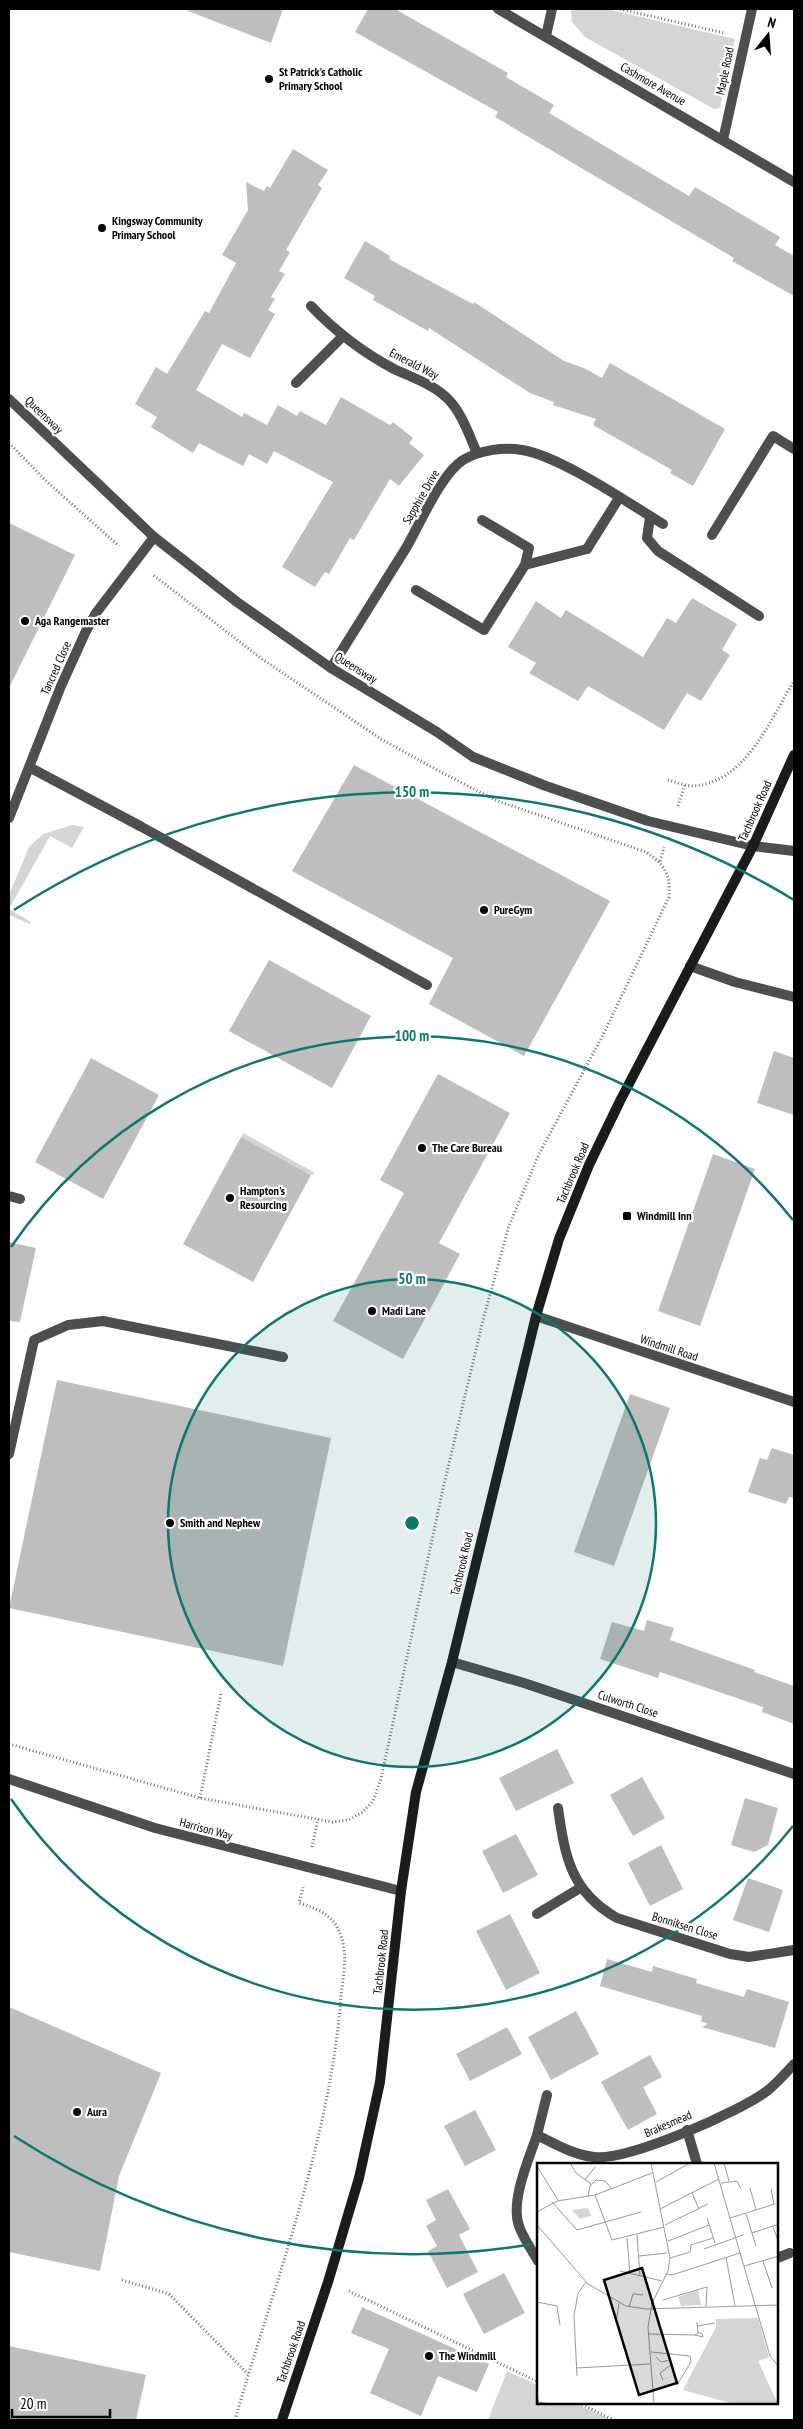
<svg xmlns="http://www.w3.org/2000/svg" width="803" height="2429" viewBox="0 0 803 2429" font-family="'PT Sans Narrow',sans-serif">
	<style>
		.green { fill: #d5d5d5 }
		.building { fill: #bebebe }
		.lines { fill: none; stroke-linecap: round; stroke-linejoin: round }
		.path { stroke: #707070; stroke-width: 3; stroke-dasharray: 1 2.5; stroke-linecap: butt }
		.service { stroke: #4e4e4e; stroke-width: 10 }
		.minor { stroke: #4e4e4e; stroke-width: 10 }
		.tertiary { stroke: #4e4e4e; stroke-width: 10 }
		.secondary { stroke: #1b1b1b; stroke-width: 10 }
		.ring { fill: none; stroke: #0f766e; stroke-width: 2.5 }
		.poi-dot { fill: #000; stroke: #fff; stroke-width: 2 }
		.labels { text-anchor: middle; stroke-width: 4.5; stroke-linejoin: round; paint-order: stroke }
		.street-label { font-size: 12px; fill: #000; stroke: #fff }
		.poi-label { font-size: 12px; font-weight: bold; fill: #000; stroke: #fff; text-anchor: start }
		.inset-road { fill: none; stroke: #999; stroke-width: 1 }
		.view { fill: #000; fill-opacity: 0.15; stroke: #000; stroke-width: 2.5 }
		.inset-edge { fill: none; stroke: #000; stroke-width: 2.5 }
		.centre { fill: #0f766e; stroke: #fff; stroke-width: 2.5 }
		.ring-label { font-size: 15px; text-anchor: middle; font-weight: bold; fill: #0f766e; stroke: #fff; stroke-width: 4.5; stroke-linejoin: round; paint-order: stroke }
	</style>
	<rect width="100%" height="100%" fill="#fff"/>
	<path class="green" d="M571,9h36l128,30 -15,69 -6,1 -129,-72 -13,-15z
		M72,825l12,2 -12,21 -22,-12 -41,73 22,13 -1,2 -21,-9v-20l20,-48 14,-13z
		M243,1133l72,40 -4,2 -70,-38z
		M507,2371l31,14v18h37l37,17h-124z"/>
	<path class="building" d="M189,9h94l-12,34 -83,-32z
		M368,9h27l113,64 -2,4 48,28 -5,8 140,83 6,-9 85,50 -5,8 19,11v40l-62,-35 2,-3 -239,-141 3,-5 -143,-80z
		M293,149l35,21 -10,15 4,3 -36,62 4,2 -11,19 6,3 -14,23 4,2 -7,11 7,4 -25,44 -28,-14 -26,46 46,27 2,-4 23,12 11,-20 19,11 3,-5 26,14 15,-28 49,28 3,-3 20,16 -4,5 15,12 -25,31 -9,-7 -36,61 -4,-2 -21,36 -4,-2 -10,15 -33,-20 51,-85 -59,-31 -7,13 -18,-10 -6,12 -44,-23 -6,10 -42,-26 6,-10 -22,-13 21,-37 11,7 38,-63 4,2 27,-50 -14,-8 26,-45 -2,-28 18,9 3,-5 3,2z
		M365,241l25,15 -1,3 84,45 1,-2 90,59 20,7 18,10 8,-15 115,66 -32,57 -23,-13 2,-3 -79,-45 3,-6 -43,-14 1,-3 -24,-9 -101,-65 -1,3 -55,-31 2,-4 -31,-18z
		M9,523l66,32 -66,133z
		M692,598l45,26 -15,26 8,5 -29,46 -14,-8 -23,37 -76,-44 -10,15 -49,-28 7,-10 -28,-16 28,-46 25,17 5,-8 77,47 24,-39 9,5z
		M354,765l256,136 -86,155 -95,-52 24,-46 -161,-87z
		M269,960l102,56 -39,72 -103,-57z
		M774,1051l20,7v57l-37,-12z
		M91,1058l68,37 -56,104 -68,-37z
		M438,1074l72,39 -71,130 21,11 -57,105 -70,-38 71,-128 -24,-13z
		M241,1137l70,38 -58,107 -70,-38z
		M713,1154l42,15 -55,157 -42,-15z
		M9,1242l27,6 -16,74 -11,-1z
		M57,1380l274,58 -48,228 -274,-58z
		M630,1394l40,14 -56,158 -40,-14z
		M772,1448l22,7v43l-5,-1 -3,7 -38,-12 12,-34 7,2z
		M647,1620l27,8 -4,12 85,30 -1,2 40,14v38l-32,-12 1,-5 -103,-35 -2,6 -58,-19 12,-37 32,9z
		M557,1749l17,34 -58,28 -17,-33z
		M642,1777l23,41 -32,18 -23,-41z
		M745,1798l33,10 -10,37 -14,7 -23,-7z
		M516,1834l22,41 -35,18 -21,-42z
		M661,1845l22,44 -33,17 -22,-43z
		M748,1878l35,12 -14,42 -36,-12z
		M510,1914l30,59 -34,17 -30,-59z
		M607,1959l45,13 1,-6 44,13 -1,4 48,14 3,-8 42,13 -14,46 -73,-21 6,-3 -7,-3 1,-5 -102,-30z
		M9,2007l152,66 -42,103 -19,95 -91,-19z
		M576,2011l23,43 -48,26 -23,-43z
		M507,2027l15,27 -52,27 -14,-27z
		M650,2055l12,22 -19,10 14,27 -29,16 -27,-48z
		M475,2110l21,40 -31,16 -21,-40z
		M448,2189l22,40 -11,6 19,37 -31,16 -19,-37 9,-5 -11,-20 10,-6 -10,-20z
		M504,2273l21,40 -41,21 -21,-40z
		M362,2307l127,57 -12,28 -39,-16 -17,40 -51,-23 19,-44 -38,-16z
		M9,2346l137,29 -10,45h-127z"/>
	<g class="lines">
		<path class="path" d="M620,9l104,24
			M9,443l36,37 74,66
			M668,780c8,2 17,6 26,6 52,-4 76,-66 100,-105
			M678,806l7,-21
			M660,861l4,-14
			M9,1744l191,54 132,24 16,-2 15,-8 10,-11 8,-22 61,-286 41,-173 26,-94 30,-72 63,-117 67,-140c2,-23 -5,-33 -23,-45l-151,-52 -56,-29 -58,-32 -119,-80 -110,-85
			M200,1798l21,-105
			M312,1847l6,-28
			M122,2280l47,14 79,80
			M349,2291l189,91
			M579,2403l35,17
			M235,2420c40,-140 95,-278 106,-424 2,-19 7,-41 0,-60 -6,-20 -22,-27 -42,-33l4,-16"/>
		<path class="service" d="M650,517l-3,21 11,13 101,65
			M482,520l47,28 -4,17
			M712,535l61,-99 21,13
			M416,590l68,40 41,-65 62,-16
			M140,826l287,159
			M690,966l45,16 59,15
			M9,1196l11,3
			M9,1454l25,-114 34,-15 35,-4 180,36"/>
		<path class="minor" d="M498,9l296,173
			M546,36l6,-27
			M723,140l29,-131
			M311,306c25,26 51,46 83,63 19,9 39,15 54,30 14,14 21,36 29,54
			M296,383l46,-46
			M587,549l32,-51
			M331,668c25,-40 50,-80 75,-120 14,-24 35,-74 57,-88 17,-10 40,-13 59,-10 38,6 106,53 141,74
			M29,767l111,59
			M9,818l52,-132 25,-55 10,-18 58,-76
			M536,1316l258,86
			M452,1662l72,21 270,91
			M9,1779l146,49 246,63
			M558,1808c7,49 13,84 59,110l113,36 19,3 45,-7
			M537,1914l43,-26
			M687,2130l10,34
			M537,2135l10,-40
			M777,2258l13,-5
			M538,2261c-6,-11 -15,-23 -19,-35 -9,-25 10,-67 18,-91 18,9 37,20 57,22 34,4 145,-45 173,-66 10,-8 19,-18 27,-27"/>
		<path class="tertiary" d="M9,399l145,138 83,65 94,66 106,64 36,25 73,29 102,35 105,25 41,5"/>
		<path class="secondary" d="M282,2420l46,-138 31,-104 21,-96 21,-191 15,-99 36,-130 84,-346 23,-77 30,-74 31,-64 133,-255 41,-91"/>
	</g>
	<circle cx="412" cy="1523" r="244" fill="#0f766e" fill-opacity=".12"/>
	<g class="ring">
		<circle cx="412" cy="1523" r="244"/>
		<path d="M793 1826A487 487 0 0 1 11 1799M11 1247A487 487 0 0 1 793 1220"/>
		<path d="M533 2244A731 731 0 0 1 14 2136M14 910A731 731 0 0 1 794 900"/>
	</g>
	<g class="poi-dot">
		<circle cx="269" cy="79" r="5"/>
		<circle cx="102" cy="228" r="5"/>
		<circle cx="25" cy="621" r="5"/>
		<circle cx="484" cy="910" r="5"/>
		<circle cx="422" cy="1148" r="5"/>
		<circle cx="230" cy="1198" r="5"/>
		<rect x="622" y="1211" width="10" height="10" rx="2.5"/>
		<circle cx="372" cy="1311" r="5"/>
		<circle cx="170" cy="1523" r="5"/>
		<circle cx="77" cy="2112" r="5"/>
		<circle cx="429" cy="2356" r="5"/>
	</g>
	<g class="labels">
		<g class="street-label">
			<text transform="translate(725 71) rotate(-78)" y="4">Maple Road</text>
			<text transform="translate(653 84) rotate(30)" y="4">Cashmore Avenue</text>
			<text transform="translate(414 364) rotate(27)" y="4">Emerald Way</text>
			<text transform="translate(44 415) rotate(44)" y="4">Queensway</text>
			<text transform="translate(421 497) rotate(-60)" y="4">Sapphire Drive</text>
			<text transform="translate(56 668) rotate(-66)" y="4">Tancred Close</text>
			<text transform="translate(356 668) rotate(32)" y="4">Queensway</text>
			<text transform="translate(755 811) rotate(-66)" y="4">Tachbrook Road</text>
			<text transform="translate(573 1173) rotate(-67)" y="4">Tachbrook Road</text>
			<text transform="translate(669 1348) rotate(18)" y="4">Windmill Road</text>
			<text transform="translate(462 1564) rotate(-77)" y="4">Tachbrook Road</text>
			<text transform="translate(628 1704) rotate(18)" y="4">Culworth Close</text>
			<text transform="translate(206 1829) rotate(15)" y="4">Harrison Way</text>
			<text transform="translate(685 1926) rotate(17)" y="4">Bonniksen Close</text>
			<text transform="translate(381 1962) rotate(-84)" y="4">Tachbrook Road</text>
			<text transform="translate(668 2124) rotate(-23)" y="4">Brakesmead</text>
			<text transform="translate(291 2352) rotate(-71)" y="4">Tachbrook Road</text>
		</g>
		<g class="poi-label">
			<text x="279" y="76">St Patrick's Catholic<tspan x="279" dy="14">Primary School</tspan></text>
			<text x="112" y="225">Kingsway Community<tspan x="112" dy="14">Primary School</tspan></text>
			<text x="35" y="625">Aga Rangemaster</text>
			<text x="494" y="914">PureGym</text>
			<text x="432" y="1152">The Care Bureau</text>
			<text x="240" y="1195">Hampton's<tspan x="240" dy="14">Resourcing</tspan></text>
			<text x="637" y="1220">Windmill Inn</text>
			<text x="382" y="1315">Madi Lane</text>
			<text x="180" y="1527">Smith and Nephew</text>
			<text x="87" y="2116">Aura</text>
			<text x="439" y="2360">The Windmill</text>
		</g>
	</g>
	<g transform="translate(537 2163)">
		<rect width="241" height="241" fill="#fff"/>
		<path d="M51,45l3,8 -11,3 -8,-9zM161,127l3,15 -20,1 -3,-9zM221,155l11,39 -11,4 20,43h-44l-51,-14 33,-63v-8z" fill="#d5d5d5"/>
		<path class="inset-road" d="M33,0l6,10 15,11M114,0l19,95 -2,13 -16,32 -4,24 6,77M177,0l56,193 9,11M187,0l5,18M0,3l21,34M48,17l10,-13M119,19l34,-19M184,20l16,-2 4,8M213,25l6,22M234,26l3,15M155,30l7,16M58,32l17,45 52,-13M51,33l2,-10 6,-6 9,1 7,8M15,39l25,28 64,-18M123,46l59,-30M0,49l20,-11 38,-6 57,-22M209,51l10,32M170,55l8,25M193,55l45,-14M0,62l51,59 38,22 20,3 133,-4M128,62l43,-21M236,64l6,16M215,70l27,-9M100,72l3,41M90,75l3,36M131,78l41,-16M167,86l39,-14M102,93l28,-3M189,94l9,49M133,95l20,-6 1,-7 22,-7M226,98l9,27 -1,-4M207,103l35,-10M83,108l42,10M129,111l6,1 68,-22M126,137l44,-13 -1,20M0,139l20,4 3,19M92,144l4,-13 10,1M160,159l1,11 -3,2 8,2 -1,-4h-4M79,160l3,-20M161,163l17,-3M111,171l47,1M114,189l39,4 1,6 -14,23M119,194l5,5 10,-2M39,205l74,-4M40,213l-3,-60 4,-23 8,-11M126,217l-3,-7 11,-8 -2,-12M0,234l2,5 10,2"/>
		<path class="view" d="M105,105l35,115 -38,12 -35,-115z"/>
		<rect width="241" height="241" class="inset-edge"/>
	</g>
	<circle cx="412" cy="1523" r="8" class="centre"/>
	<g class="ring-label">
		<text x="412" y="797">150 m</text>
		<text x="412" y="1041">100 m</text>
		<text x="412" y="1284">50 m</text>
	</g>
	<rect width="803" height="2429" fill="none" stroke="#000000" stroke-width="20"/>
	<g transform="translate(768 35) rotate(17)" stroke="#ffffff" stroke-width="4" paint-order="stroke">
	<path d="M0-4L9 19L0 12L-9 19Z" fill="#000000"/>
	<text y="-8" font-size="14" font-weight="bold" text-anchor="middle" fill="#000000">N</text>
	</g>
	<path d="M12 2409v8h98v-8" fill="none" stroke="#000000" stroke-width="2.5"/>
	<text x="20" y="2409" font-size="15" fill="#000000" stroke="#ffffff" stroke-width="4" paint-order="stroke">20 m</text>
</svg>
